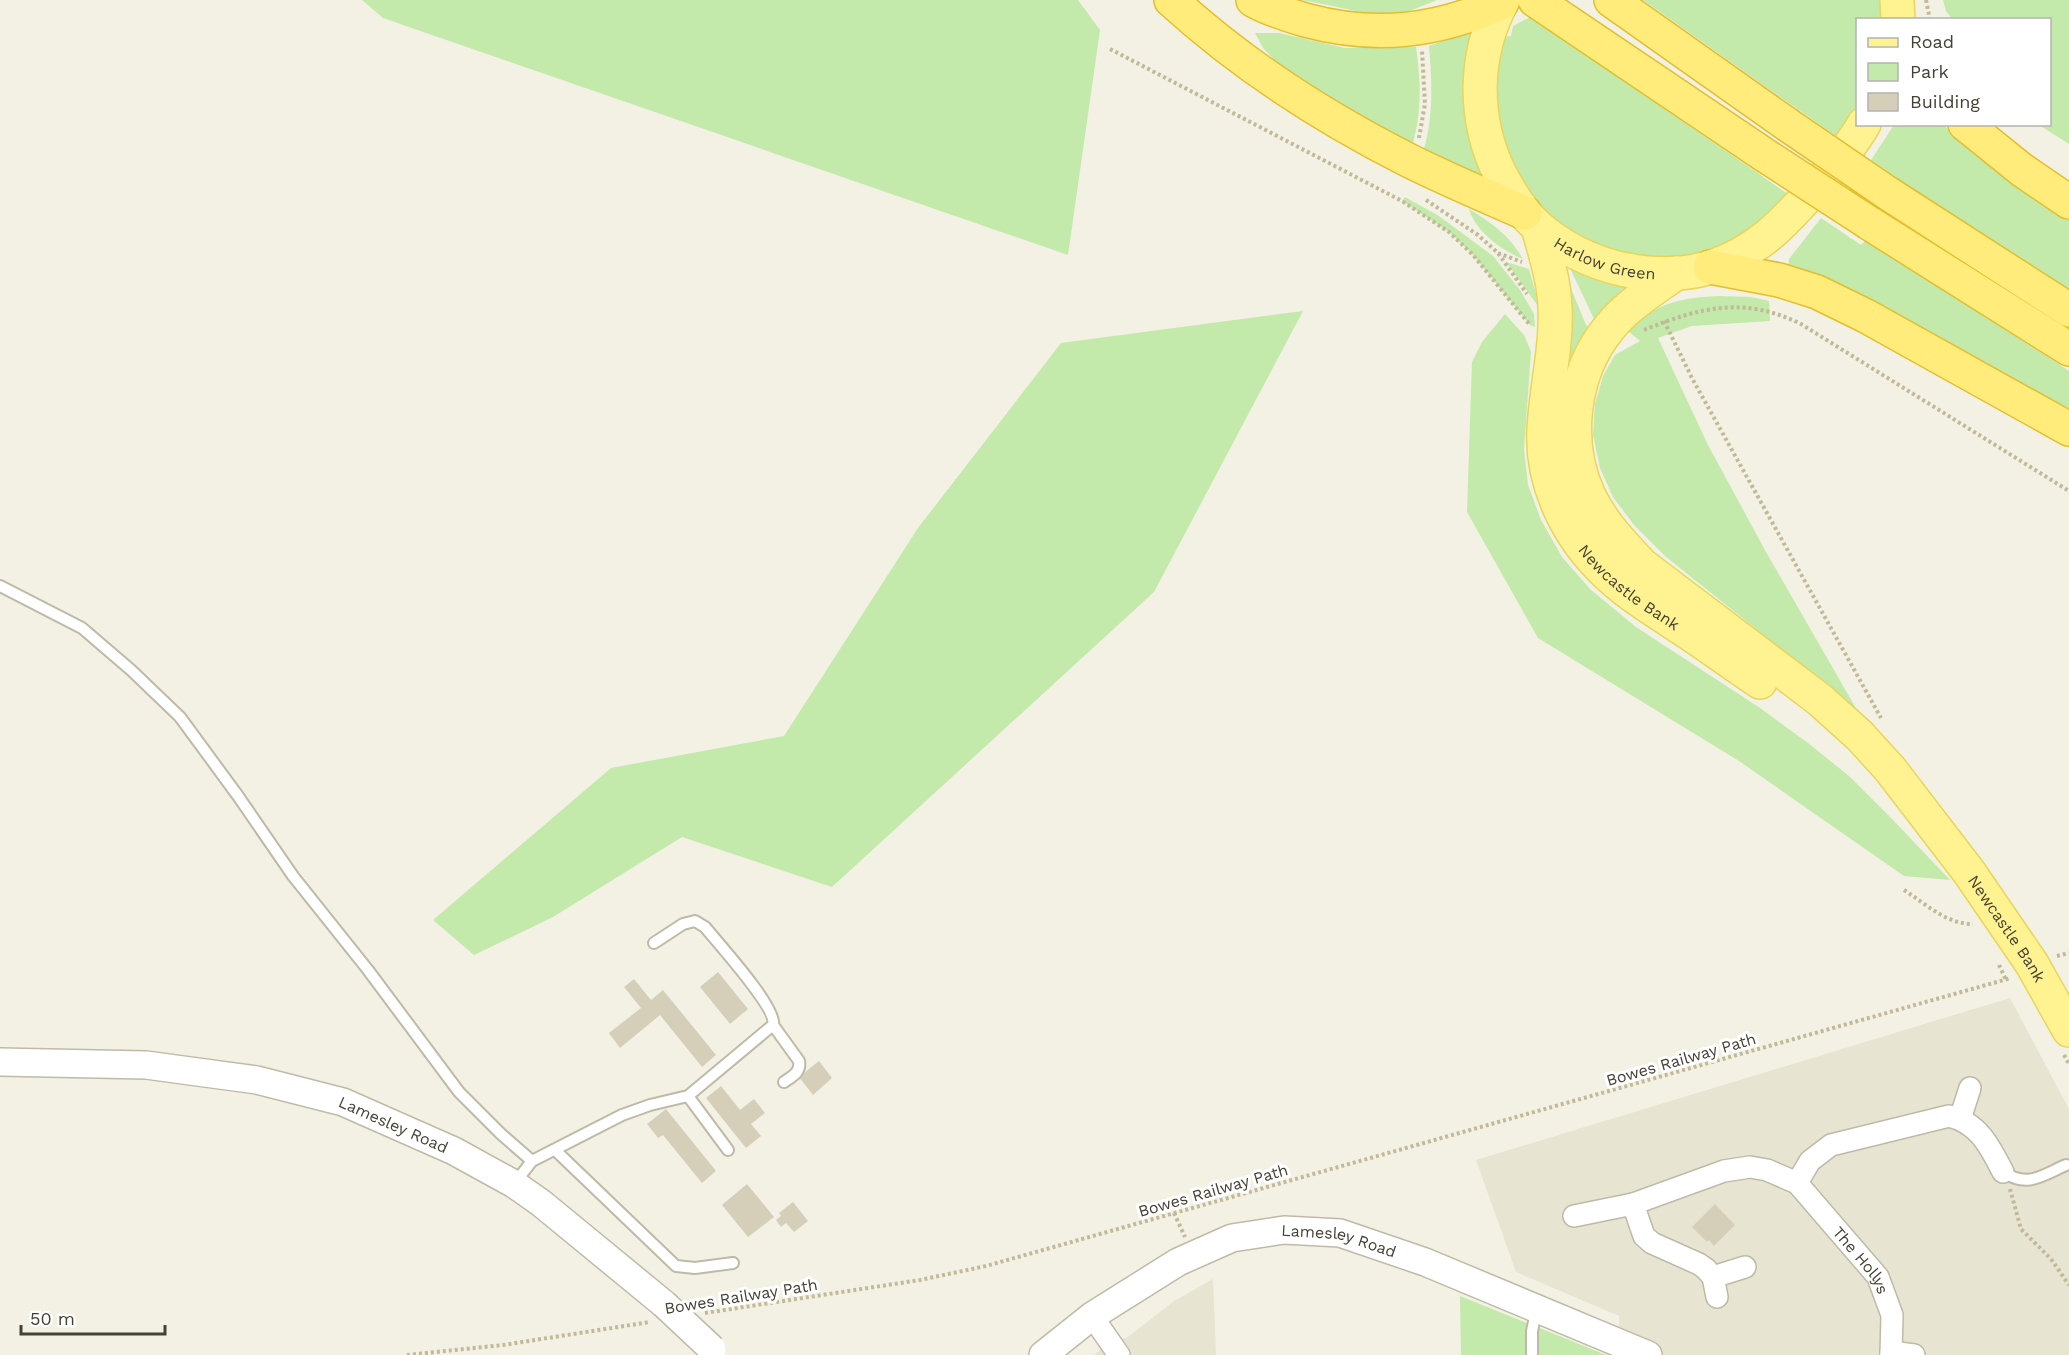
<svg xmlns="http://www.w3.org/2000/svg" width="2069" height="1355" viewBox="0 0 2069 1355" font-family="'Work Sans',sans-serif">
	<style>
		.residential { fill: #e7e4d2 }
		.green { fill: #c3e9ab }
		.building { fill: #d5cfb9 }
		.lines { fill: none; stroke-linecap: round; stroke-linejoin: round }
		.service-casing { stroke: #bfbaa7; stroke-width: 14 }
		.minor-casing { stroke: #bfbaa7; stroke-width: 24 }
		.tertiary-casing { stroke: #bfbaa7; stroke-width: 30 }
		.primary-casing { stroke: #e8d55d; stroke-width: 36 }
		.trunk-casing { stroke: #e3be2e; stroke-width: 36 }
		.path { stroke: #c1b997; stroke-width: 4; stroke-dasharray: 3 3; stroke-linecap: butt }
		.service { stroke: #fff; stroke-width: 10 }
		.minor { stroke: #fff; stroke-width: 21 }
		.tertiary { stroke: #fff; stroke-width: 27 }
		.primary { stroke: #fff291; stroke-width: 33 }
		.trunk { stroke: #ffec7a; stroke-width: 33 }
		.tertiary-bridge-casing { stroke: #bfbaa7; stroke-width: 30; stroke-linecap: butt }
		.trunk-bridge-casing { stroke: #e3be2e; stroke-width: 36; stroke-linecap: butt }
		.tertiary-bridge { stroke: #fff; stroke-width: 27 }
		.trunk-bridge { stroke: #ffec7a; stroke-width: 33 }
		.labels { text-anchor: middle; stroke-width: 6; stroke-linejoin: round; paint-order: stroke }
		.street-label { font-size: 16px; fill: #454134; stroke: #fff }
	</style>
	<rect width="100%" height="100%" fill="#f3f1e4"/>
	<path class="residential" d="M2010,998l59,111v246h-449l-1,-39 -103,-44 -40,-112z
		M1213,1279l3,76h-122l11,-9 23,-9 46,-36z"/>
	<path class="green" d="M362,0h716l22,30 -32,225 -685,-237z
		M1303,0h134l-30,12 -36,2z
		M1643,0h239v19l-24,1 -1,86 -20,31z
		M1943,0h126v144l-30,-19 11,-1v-104l-98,-1 -6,-8z
		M1530,17l225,154 34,24 -41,41 -47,20 -50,5 -55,-13 -60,-40 -37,-68 -5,-69 10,-34 7,-1 2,-10z
		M1472,30l2,2c-6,32 -15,66 -7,98 5,17 12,33 17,49l-61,-27c11,-35 9,-70 6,-106z
		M1255,33h24l66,15 71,-1c5,36 6,64 -4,100l-37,-18 -91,-59 -21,-22z
		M1894,125h49l23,20 103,74v75l-57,-36 -141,-98z
		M1405,197l34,19 54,40 27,34 14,24 1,13 -5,-2 -57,-70 -24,-23 -47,-31z
		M1469,209c23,14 40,26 54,50 -22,-9 -47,-27 -54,-50z
		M1821,218l40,27 5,-5 203,131v44l-281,-148 1,-8z
		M1506,262l23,7 10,35 -1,2z
		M1568,264l71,24 -40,34 -5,-3z
		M1567,279l19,46 7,5 -33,154z
		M1720,296l31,1 18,4 1,20 -78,5 -34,12 50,107 58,107 91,158 -192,-154 -31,-31 -21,-28 -13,-29 -7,-33 2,-31 8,-28 12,-21 25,-14 -12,-10c24,-28 57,-34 92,-35z
		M1303,311l-149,281 -322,295 -150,-50 -129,80 -79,38 -41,-35 178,-152 173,-32 134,-208 143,-185z
		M1505,314l19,21 7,17 -7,97 4,36 13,35 21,37 28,32 46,38 124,81 48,35 41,33 44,44 57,60 -46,-4 -165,-115 -201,-123 -71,-126 5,-150 10,-20z
		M1460,1296l146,59h-145z"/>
	<path class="building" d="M718,972l30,37 -18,15 -30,-37z
		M634,979l17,21 12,-10 53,65 -14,12 -42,-52 -40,33 -11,-15 32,-25 -17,-21z
		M819,1061l13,17 -19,17 -14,-18z
		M721,1086l19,24 14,-11 11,14 -14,11 10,12 -15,12 -40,-50z
		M666,1109l50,62 -14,12 -39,-48 -5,3 -11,-14z
		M747,1184l27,33 -26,20 -26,-32z
		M793,1202l15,19 -14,11 -8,-9 -5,4 -5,-7 5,-4 -2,-3z
		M1715,1204l20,21 -21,21 -5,-6 -2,2 -15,-15z"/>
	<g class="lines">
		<g class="service-casing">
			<path id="service" d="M0,586l82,42 49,42 49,47 58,79 55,80 75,94 91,122 42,42 31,27
				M773,1025l26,36c2,11 -6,15 -15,21
				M688,1096l40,54
				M555,1150l121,116 19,2 38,-5
				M2003,1172c25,16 38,4 63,-7
				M514,1184l18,-23 90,-46 28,-10 38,-9 85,-71c5,-16 -55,-82 -68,-98l-10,-6 -12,3 -29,19
				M1532,1355v-24l5,-23"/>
		</g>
		<g class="minor-casing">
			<g id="minor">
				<path d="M1960,1119l10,-31"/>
				<path d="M1797,1183l13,-22 21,-16 118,-29c30,7 41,31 54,56"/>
				<path d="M1633,1204l11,32 8,7 47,21 7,5 7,8 4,20"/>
				<path id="s1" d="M1574,1216l59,-12 91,-33 26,-4 17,3 30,13 81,94 14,38 -1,40"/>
				<path d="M1713,1277l32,-10"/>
				<path d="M1092,1316l27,39"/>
				<path d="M1891,1352l23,3"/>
			</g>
		</g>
		<g class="tertiary-casing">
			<g id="tertiary">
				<path id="s2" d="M0,1062l146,3 111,15 86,22 111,49 60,33 27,19 123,101"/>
				<path id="s3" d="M1043,1355l49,-39 86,-54 54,-24 52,-8 56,3 85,29 223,93"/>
			</g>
		</g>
		<g class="primary-casing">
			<g id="primary">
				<path id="s4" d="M1503,0c-30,55 -30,119 -3,174 10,19 21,38 37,52 23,21 54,36 84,43 29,6 61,7 90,-2 46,-15 72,-43 103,-78 18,-20 36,-41 50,-65"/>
				<path d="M1897,0l1,20"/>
				<path id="s5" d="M1538,227c7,26 16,52 17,80 2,40 -9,81 -11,122 -3,51 21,103 57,139 25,26 58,45 88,65 24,16 47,33 71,49"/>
				<path id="s6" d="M1676,273c-23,17 -49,32 -67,55 -37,45 -45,115 -20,168 13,27 33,48 53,69l178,135 40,36 30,33 79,103 63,92 37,66"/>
			</g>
		</g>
		<g class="trunk-casing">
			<path id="trunk" d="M1171,0c69,63 154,118 237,160 38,19 78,36 117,53
				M1253,0c16,9 35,15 52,20 70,19 132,12 197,-18
				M1535,0l231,156
				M1611,0l177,125
				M1965,124l57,46 47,32
				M1889,194l180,116
				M1869,223l200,126
				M1710,267l69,13 38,12 49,24 203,113"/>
		</g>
		<path class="path" d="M1926,0l4,20
			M1110,49l292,152 47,31 24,23 57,70
			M1419,138l6,-34 -3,-54
			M1426,200l52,35 20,18 29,41
			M1498,253l24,9
			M1664,321l29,59 188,338
			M1644,330c57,-23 100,-34 157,-6l268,167
			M1904,890c22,14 42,34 69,34
			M2057,956l12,-3
			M1999,965l7,15
			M2064,1055l5,9
			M2010,1189l11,40 30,30 18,26
			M1174,1213l11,24
			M705,1313l215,-33 66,-14 1025,-288
			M407,1355l96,-10 147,-23"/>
		<use href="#service" class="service"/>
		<use href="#minor" class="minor"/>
		<use href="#tertiary" class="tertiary"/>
		<use href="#primary" class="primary"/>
		<use href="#trunk" class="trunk"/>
		<g class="tertiary-bridge-casing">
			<path id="tertiary-bridge" d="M664,1304l48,45"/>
		</g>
		<g class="trunk-bridge-casing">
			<path id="trunk-bridge" d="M1788,125l101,69
				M1766,156l103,67"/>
		</g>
		<use href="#tertiary-bridge" class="tertiary-bridge"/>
		<use href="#trunk-bridge" class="trunk-bridge"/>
	</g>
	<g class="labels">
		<g class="street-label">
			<text dy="6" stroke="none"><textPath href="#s4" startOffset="322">Harlow Green</textPath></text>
			<text dy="6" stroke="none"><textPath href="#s5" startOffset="393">Newcastle Bank</textPath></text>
			<text dy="6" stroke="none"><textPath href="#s6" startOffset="872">Newcastle Bank</textPath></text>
			<text transform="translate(1681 1059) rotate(-16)" y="6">Bowes Railway Path</text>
			<text dy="6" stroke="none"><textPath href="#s2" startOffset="402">Lamesley Road</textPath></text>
			<text transform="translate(1213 1190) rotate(-16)" y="6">Bowes Railway Path</text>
			<text dy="6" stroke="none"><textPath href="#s3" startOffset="332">Lamesley Road</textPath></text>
			<text dy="6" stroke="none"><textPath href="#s1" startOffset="334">The Hollys</textPath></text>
			<text transform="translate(741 1296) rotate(-9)" y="6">Bowes Railway Path</text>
		</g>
	</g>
	<rect x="1856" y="18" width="195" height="108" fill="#ffffff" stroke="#b5b3ae" stroke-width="1.5"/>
	<rect x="1868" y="38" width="30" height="9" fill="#fff291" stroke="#b5b3ae" stroke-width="1.5"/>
	<text x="1910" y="48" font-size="18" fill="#454134">Road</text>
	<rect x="1868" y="63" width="30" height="18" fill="#c3e9ab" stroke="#b5b3ae" stroke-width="1.5"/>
	<text x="1910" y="78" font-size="18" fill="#454134">Park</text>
	<rect x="1868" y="93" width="30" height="18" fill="#d5cfb9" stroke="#b5b3ae" stroke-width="1.5"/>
	<text x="1910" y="108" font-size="18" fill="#454134">Building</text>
	<path d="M21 1325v9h144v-9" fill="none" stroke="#454134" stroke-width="3"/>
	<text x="30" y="1325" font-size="18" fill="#454134" stroke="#ffffff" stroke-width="4.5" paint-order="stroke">50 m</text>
</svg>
